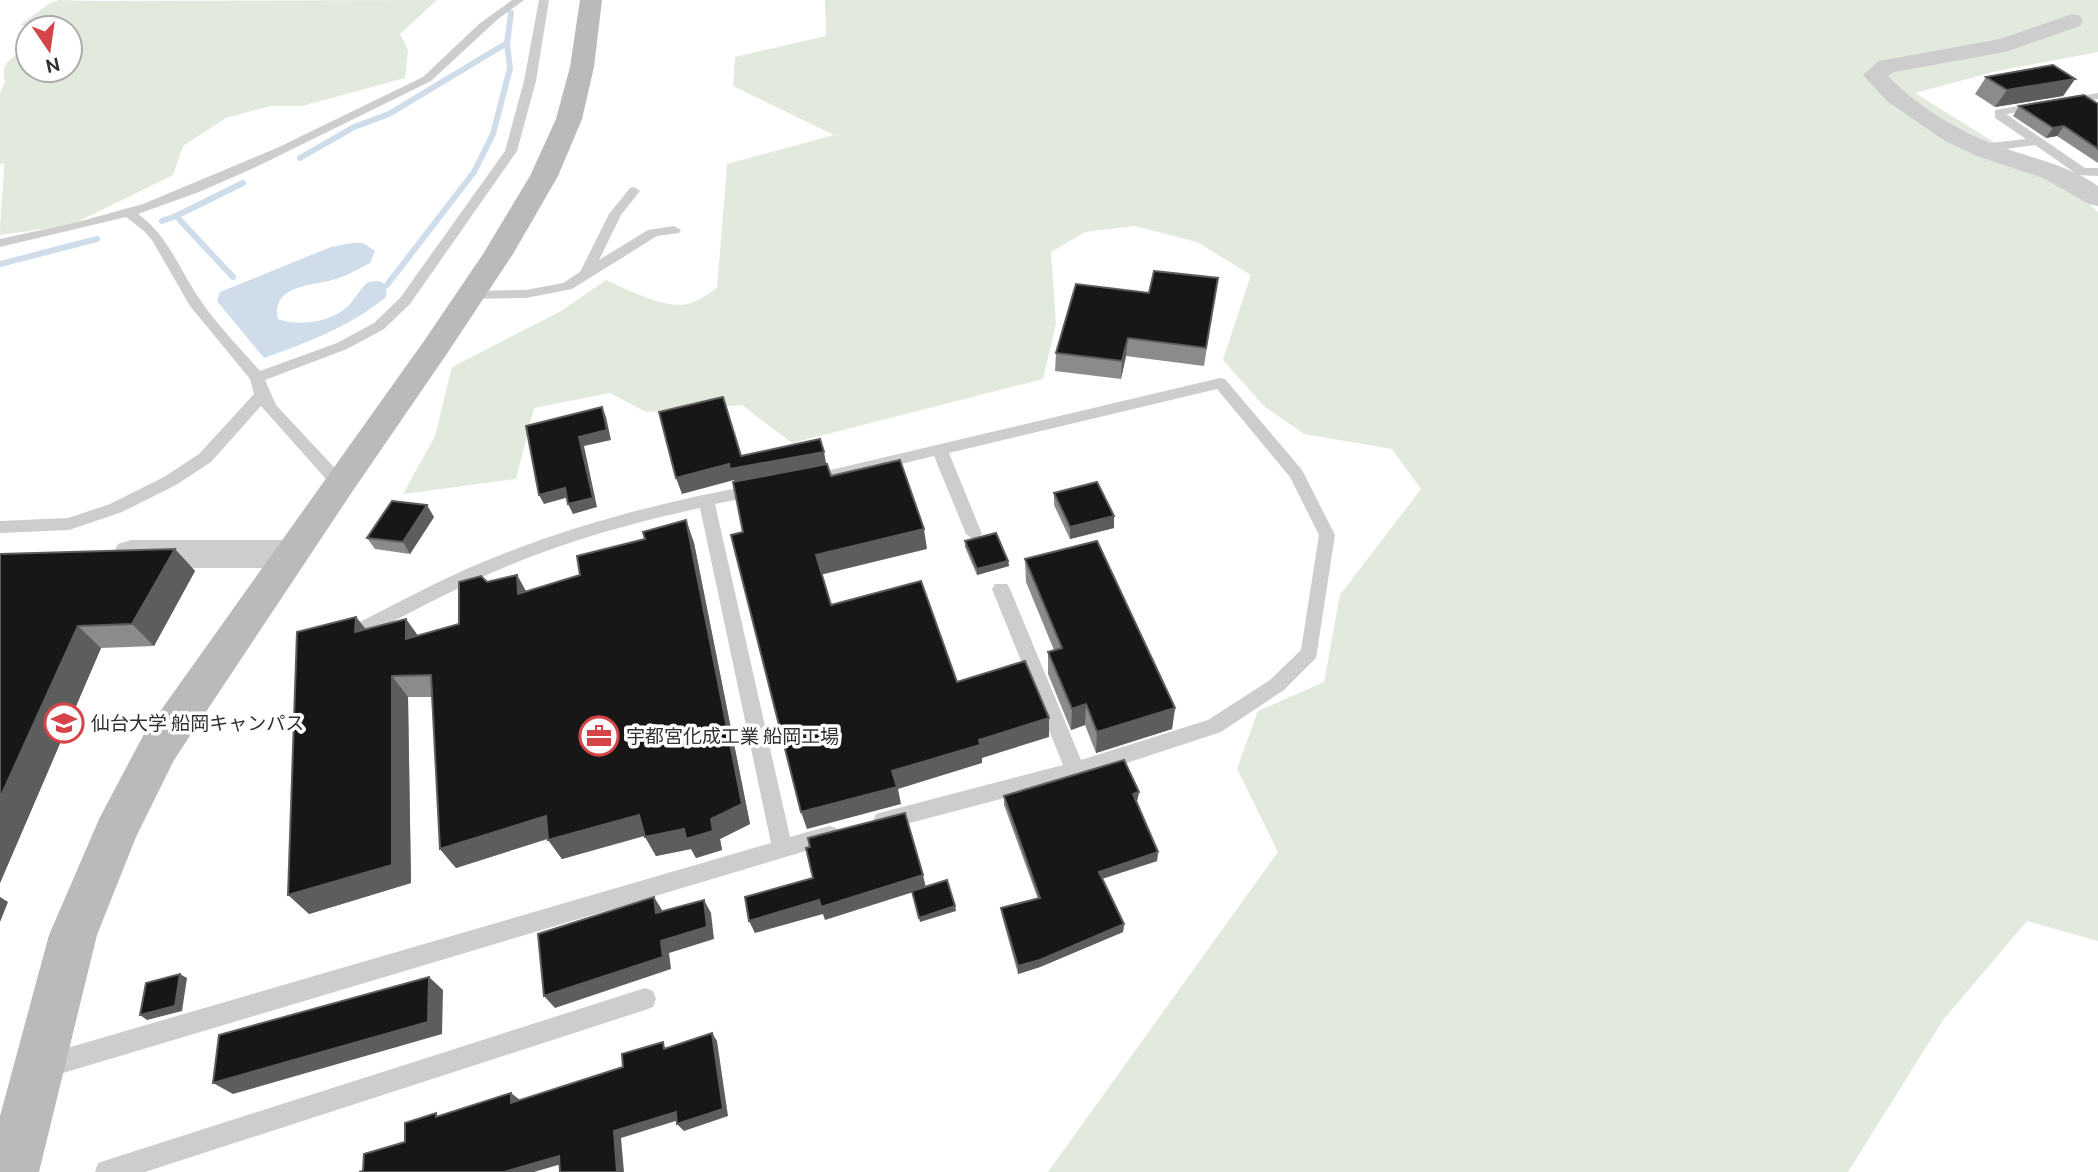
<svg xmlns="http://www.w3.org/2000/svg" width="2098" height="1172" viewBox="0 0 2098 1172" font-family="Ubuntu,'Noto Sans JP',sans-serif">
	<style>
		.green { fill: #e2e9dd }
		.water { fill: #cedde9 }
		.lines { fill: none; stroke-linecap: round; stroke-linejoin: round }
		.stream { stroke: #cedde9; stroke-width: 6 }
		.lane { fill: #cdcdcd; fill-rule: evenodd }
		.street { fill: #cdcdcd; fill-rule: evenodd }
		.secondary { fill: #bababa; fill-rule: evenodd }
		.wall { fill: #8b8b8b }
		.shaded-wall { fill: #5d5d5d }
		.building { fill: #171717; stroke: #5d5d5d; stroke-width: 2 }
		.labels { text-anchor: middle; stroke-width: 7; stroke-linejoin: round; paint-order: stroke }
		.poi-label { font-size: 19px; fill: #303030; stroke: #fff; text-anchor: start }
	</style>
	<rect width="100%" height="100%" fill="#fff"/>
	<path class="green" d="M59,0l35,1 343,-1 -37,34 8,16 -3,28 -103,28h-32l-44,12 -43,28 -10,29 -102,50 -71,10c0,-25 4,-47 4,-72l-4,1v-71l5,-11c-5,-19 6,-26 23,-31v19h42v-42l-50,-3 30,-22z
		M825,0h1273v52l-101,19 -82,22 167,104 16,15v729l-71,-20 -84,99 -95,152h-800l230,-320 -41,-83 21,-58 66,-29 16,-87 81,-106 -29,-40 -88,-15 -40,-28 -41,-46 28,-85 -54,-33 -62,-16 -50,6 -34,20 5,72 -13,55 -251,64 -50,-38 -96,7 -36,-19 -76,15 -18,71 -113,15 32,-58 17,-69 109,-56 45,-31c19,9 54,26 75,25 13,-1 26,-10 36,-17l10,-124 107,-29 -101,-49 2,-29 91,-21z"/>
	<path class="water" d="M352,243h11l12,8 -5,12c-10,5 -20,11 -31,15 -22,8 -69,5 -61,41 20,8 53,3 69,-12 5,-4 13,-18 21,-25l11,-1 8,4 -1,12c-37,30 -77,45 -122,61l-47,-57 3,-9 111,-45z"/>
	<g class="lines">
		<path class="stream" d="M300,158l54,-31 35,-13 118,-71
			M162,221l14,-5
			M0,264l97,-25
			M233,277l-57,-61 67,-33
			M387,285l87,-113 19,-38 17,-66 -3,-25 4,-30"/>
		<path class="lane" d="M512,0h12l-26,19 -67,62 -173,85 -59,26 -61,22c31,22 41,56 63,87 17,25 39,47 59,70l77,-28 37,-20 26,-25 105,-147 19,-70 15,-81h10l-13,81 -19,70 -107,153 -26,25 -37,20 -82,31 11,25 69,74 2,4 -2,4h-12l-72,-81 -50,56 -35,23 -54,27 -53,18 -69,3v-12l68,-3 42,-14 54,-27 35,-23 55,-60 -4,-15 -60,-73 -38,-66 -8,-9 -18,-14 -126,30v-8l74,-16 69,-19 136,-57 144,-70 56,-53z
			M2098,93v6l-92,15 79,54h13v8l-20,-1 -43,-30 -53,7 -6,-4 6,-4 44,-5 -31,-21v-8z
			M634,187l6,4 -19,24 -22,45 49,-30 26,-4 7,4 -2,3 -22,3 -85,53 -46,9 -56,1 -7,-4 7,-4 56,-1 37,-7 17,-11 29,-58 21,-26z
			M1220,378l5,1 77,91 33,65 -19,123 -32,32 -63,42 -137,45 -201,53 -7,-2 -3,-7 3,-7 7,-2 180,-47 -71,-176 3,-5h12l3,5 71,171 127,-40 62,-40 31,-30 18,-115 -29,-58 -73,-88 -268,64 33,81 -8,6 -8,-6 -32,-78 -127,31 -6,-2 -2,-4 2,-4z
			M759,484l8,6 -2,4 -50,10 75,333 39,-11 7,2 3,7 -3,7 -793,237 -8,-4 -4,-8 4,-8 8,-4 728,-212 -71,-335c-71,15 -143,36 -209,65 -43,19 -83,41 -125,62l-6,2 -6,-2 -3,-5 3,-5c42,-21 85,-45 129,-63 89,-37 182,-61 276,-78z
			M645,988l8,3 3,8 -3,8 -8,3 -500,162h-50l3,-9 9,-3z"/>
		<path class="street" d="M2072,14l8,2 3,5 -3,5 -75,26 -111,20 -6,4c29,30 71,56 110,70 33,12 70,19 100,40v20l-9,-2 -46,-26 -66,-22 -32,-15 -58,-40 -24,-26 16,-14 121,-22z
			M131,540h160l13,4 5,10 -5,10 -13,4h-160l-13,-4 -5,-10 5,-10z"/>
		<path class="secondary" d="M580,0h22l-8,67 -12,52 -24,57 -45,78 -67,101 -94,137 -178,268 -38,77 -39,98 -58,237h-39v-56l49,-181 51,-118 44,-83 280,-393 59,-87 47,-78 26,-57 14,-52z"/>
	</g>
	<path class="wall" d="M1986,77l89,2 -12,17 -68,11 -20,-13z
		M2098,104v59l-41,-27 -11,2 -33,-22 6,-10z
		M1149,293l66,3 -11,70 -78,-10 -5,23 -66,-8 1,-18z
		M1054,493l60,23v12l-44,11 -16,-34z
		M434,517l-24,37 -35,-5 -8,-11z
		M686,520l8,23 56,281 -30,15 2,11 -26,8 -5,-9 -35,7 -11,-20 -83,23 -14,-20 -92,29 -16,-19 -8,-152h-24l3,186 -102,31 47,-297 10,12 40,-10 12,17 41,-12 28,-42 30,-7 9,16 54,-16 65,-36z
		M965,541l43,20 1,5 -32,9 -12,-28z
		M175,549l20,22 -41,75 -53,2 -101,235v-329z
		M1025,559l150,149 -3,21 -76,24 -11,-28 -14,5 -23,-56v-22l6,-2 -28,-68z
		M1139,792l-2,9 -1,1 22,50 -1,9 -55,18 22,45 -1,8 -83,35 -22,7 -16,-58 -1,-8 37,-9 -34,-94v-9z"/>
	<path class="shaded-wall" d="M2075,79l-12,17 -68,11 12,-17z
		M2064,126l-7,10 -11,2 7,-10z
		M1128,338l-2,18 -5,23 1,-18z
		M602,407l4,10 5,23 -27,6 13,61 -24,7 -5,-10 11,-67z
		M824,452l3,16 -92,18 -1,-6 -52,14 -6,-16 53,-14z
		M565,488l4,9 -25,7 -5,-9z
		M427,505l7,12 -24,37 -7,-12z
		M1114,516v12l-44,11v-12z
		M686,520l8,23 56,281 -30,15 2,11 -26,8 -5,-9 -35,7 -11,-19 66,-18z
		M924,529l3,20 -107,26 -4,-20z
		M175,549l20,22 -41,75 -22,-22z
		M1008,561l1,5 -32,9v-6z
		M517,575l12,22 -11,-3z
		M356,617l17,22 -18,-7z
		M406,619l15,21 -15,-1z
		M78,626l23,22 -101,235v-85z
		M392,676l16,21 3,186 -102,31 -21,-19z
		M1086,704l-1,21 -14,5 1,-21z
		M1175,708l-3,21 -76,24 1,-21z
		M1049,718v19l-67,21v5l-84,26 3,15 -94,25 -6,-17 91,-41 87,-31z
		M1139,792l-2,9 -5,2 1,-9z
		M639,815l11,19 -88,25 -14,-19z
		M546,816l13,19 -103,33 -16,-19z
		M1158,852l-1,9 -59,19 1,-8z
		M923,875l3,13 -101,32 -2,-6 -68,19 -6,-12 70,-21z
		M0,897l8,5 -8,20z
		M654,897l8,13 2,16 -8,-13z
		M704,900l7,13 3,26 -45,14 2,16 -116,39 -11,-12 117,-55z
		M955,906l1,5 -36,11 -1,-4z
		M1124,924l-1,8 -83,35 -22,7v-8z
		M180,974l7,4 -5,33 -35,9 -7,-5z
		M429,977l14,13 -1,44 -209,60 -20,-11z
		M712,1033l5,8 11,75 -44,15 -7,-7z
		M511,1093l9,7 -9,3z
		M676,1112l6,7 -61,19 3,34h-7l-3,-41z
		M559,1156l9,6 -34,10h-30z"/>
	<path class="building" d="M2053,65l22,14 -68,11 -21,-13z
		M2084,95l14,9v45l-34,-23 -11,2 -34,-22z
		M1154,271l64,7 -12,70 -78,-10 -6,23 -66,-8 20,-69 73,9z
		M723,397l18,59 79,-17 4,13 -94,17 -1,-5 -53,14 -17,-66z
		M602,407l5,23 -28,7 14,61 -25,6 -3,-16 -26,7 -13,-69z
		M900,460l24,69 -108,26 15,50 90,-24 36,101 68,-21 24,57 -70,22 1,5 -88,26 5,16 -96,25 -70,-277 12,-3 -10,-50 94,-18 4,12z
		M1097,482l17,34 -44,11 -16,-34z
		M392,501l35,4 -24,37 -36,-4z
		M686,520l56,284 -31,15 2,12 -27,8 -2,-10 -39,8 -6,-22 -91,25 -2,-24 -106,33 -9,-174 -39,1v189l-104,30 9,-263 59,-15 -1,15 51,-13v20l53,-15v-42l22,-6 6,6 30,-7 1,19 62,-19 -3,-19 68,-17 -2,-7z
		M996,533l12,28 -31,8 -12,-28z
		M1097,541l78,167 -78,24 -11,-28 -14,5 -24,-57 14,-4 -37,-89z
		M175,549l-43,75 -54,2 -78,172v-244z
		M1124,760l15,32 -6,2 25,58 -59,20 25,52 -84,36 -22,6 -17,-58 39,-10 -36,-102z
		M905,813l18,62 -102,32 -2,-7 -70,21 -4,-24 68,-19 -7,-30 4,-1 -2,-9z
		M947,880l8,26 -36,12 -7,-27z
		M654,897l2,16 48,-13 3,27 -46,14 2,16 -119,39 -6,-62z
		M180,974l-5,32 -35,9 6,-32z
		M429,977l-1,45 -215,61 6,-48z
		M712,1033l11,76 -46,15 -1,-12 -62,19 3,41h-57l-1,-16 -55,16h-145l4,-1 1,-17 41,-12v-19l31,-10v4l75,-24v10l112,-36 -1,-13 41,-12 1,7z"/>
	<defs>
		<g id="university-ring" transform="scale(2.0125)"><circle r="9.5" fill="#fff" stroke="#d54547" stroke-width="1.5"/><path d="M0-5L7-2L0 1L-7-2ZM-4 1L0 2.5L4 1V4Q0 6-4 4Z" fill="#d54547"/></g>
		<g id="office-ring" transform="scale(2.0125)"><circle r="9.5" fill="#fff" stroke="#d54547" stroke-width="1.5"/><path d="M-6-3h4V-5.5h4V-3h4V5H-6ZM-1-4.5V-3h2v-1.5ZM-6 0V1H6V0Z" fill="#d54547"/></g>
	</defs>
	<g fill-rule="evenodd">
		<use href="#university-ring" x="64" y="723"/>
		<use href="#office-ring" x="599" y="736"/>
	</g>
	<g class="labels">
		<g class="poi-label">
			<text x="91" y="730">仙台大学 船岡キャンパス</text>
			<text x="626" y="743">宇都宮化成工業 船岡工場</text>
		</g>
	</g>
	<g transform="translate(49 49) rotate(167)"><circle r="33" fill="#ffffff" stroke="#acacac" stroke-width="2"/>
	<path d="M0-5L12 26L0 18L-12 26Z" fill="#d54547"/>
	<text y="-10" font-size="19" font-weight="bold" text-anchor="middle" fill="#303030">N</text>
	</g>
</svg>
